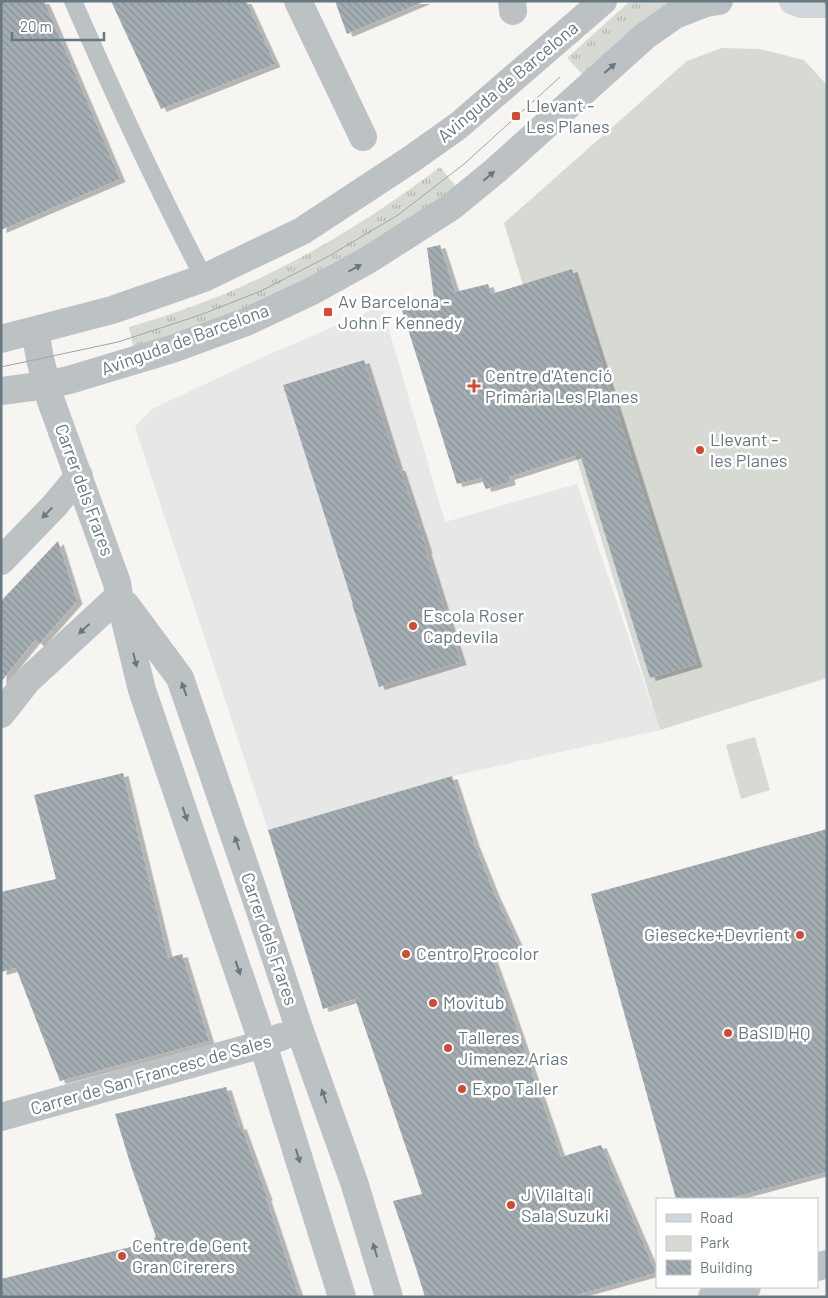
<svg xmlns="http://www.w3.org/2000/svg" width="828" height="1298" viewBox="0 0 828 1298" font-family="Barlow,sans-serif">
	<style>
		.built { fill: #e6e7e6 }
		.grass { fill: url(#grass-tufts) }
		.park { fill: #d6dad2 }
		.building { fill: url(#building-back-hatch); filter: url(#shadow) }
		.lines { fill: none; stroke-linecap: round; stroke-linejoin: round }
		.lane { stroke: #bcc1c4; stroke-width: 18 }
		.street { stroke: #bcc1c4; stroke-width: 28 }
		.secondary { stroke: #d1d6da; stroke-width: 28 }
		.tram { stroke: #9ea6aa; stroke-width: 1 }
		.oneway { fill: #667882 }
		.poi-dot { fill: #d9472f; stroke: #fff; stroke-width: 2 }
		.labels { text-anchor: middle; stroke-width: 5; stroke-linejoin: round; paint-order: stroke }
		.street-label { font-size: 18px; fill: #667882; stroke: #fff }
		.poi-label { font-size: 18px; fill: #667882; stroke: #fff; text-anchor: start }
	</style>
	<defs>
		<pattern id="grass-tufts" width="24" height="20" patternUnits="userSpaceOnUse" patternTransform="scale(1.25)"><rect width="24" height="20" fill="#d6dad2"/><path d="M3 7l-1-3M5 7V3M7 7l1-3M15 17l-1-3M17 17v-4M19 17l1-3" fill="none" stroke="#b1b6b0"/></pattern>
		<pattern id="building-back-hatch" width="6" height="6" patternUnits="userSpaceOnUse" patternTransform="scale(1.25)"><rect width="6" height="6" fill="#a4adb2"/><path d="M-1 5l2 2M0 0l6 6M5-1l2 2" fill="none" stroke="#899296"/></pattern>
		<filter id="shadow"><feDropShadow dx="5.5" dy="3" stdDeviation="0" flood-color="#0004"/></filter>
	</defs>
	<rect width="100%" height="100%" fill="#f6f5f2"/>
	<path class="built" d="M382,306l63,216 132,-38 83,246 -208,46 -184,54 -133,-403 17,-18 111,-52z"/>
	<path class="grass" d="M630,1h49l-93,77 -19,-20z
		M440,167l18,22 -45,31 -128,73 -151,57 -5,-23c115,-32 216,-88 311,-160z"/>
	<path class="park" d="M722,48l38,1 44,11 23,25v593l-167,52 -156,-507 183,-162z
		M755,737l15,53 -29,9 -15,-54z"/>
	<path class="building" d="M1,1h43l76,178 -119,51z
		M111,1h135l29,63 -114,45z
		M335,1h90l-78,33z
		M440,245l15,47 33,-8 3,10 81,-25 125,395 -47,14 -70,-224 -71,23 1,5 -24,7 -5,-11 -24,6 -56,-177 33,-9 -7,-50z
		M364,360l34,108h2l27,82 -1,1 35,111 -82,25 -27,-83h1l-70,-219z
		M58,541l19,60 -38,43 -4,-4 -34,42v-81z
		M123,773l45,185 14,-4 27,87 -149,40 -44,-113 -15,4v-80l55,-13 -22,-84z
		M452,776l22,67 20,50 26,56 -28,9 18,50 51,149 40,-12 55,128 -87,24h-144l-9,-29 -23,-67 29,-7 -67,-195 -32,10 -55,-179z
		M827,829v343l-100,27h-51l-85,-305z
		M226,1087l13,40 2,-1 26,71 -1,1 33,99h-298v-18l154,-38 -1,-3 2,-1 -25,-71 -16,-52z"/>
	<g class="lines">
		<path class="lane" d="M73,1c41,94 84,187 131,277"/>
		<path class="street" d="M298,1l65,136
			M512,1l1,10
			M35,330l5,29 11,42 66,182 2,13 23,94 121,354 79,253
			M1,339l111,-29 92,-32 98,-47 108,-71 48,-34 145,-125
			M1,391l46,-6 22,-5 103,-31 74,-27 66,-31 56,-31 83,-53 44,-36 150,-135 30,-21 31,-12 13,-2
			M1,561l54,-56 24,-29
			M126,605l54,73 74,215 46,138 54,151 35,115
			M1,714l26,-33 92,-85
			M1,1117l262,-73 18,-7
			M817,1267l10,-3
			M712,1297l35,-10"/>
		<path class="secondary" d="M793,1l8,3h26"/>
		<path class="tram" d="M824,1l3,7
			M1,367l117,-25 82,-27 61,-24 68,-35 69,-41 66,-51 96,-87"/>
	</g>
	<defs><path id="oneway-solid" d="M-6-.8H1V-3.2L6.5 0L1 3.2V.8H-6Z" transform="scale(1.25)"/></defs>
	<g class="oneway">
		<use href="#oneway-solid" transform="translate(610 68) rotate(-41)"/>
		<use href="#oneway-solid" transform="translate(489 176) rotate(-40)"/>
		<use href="#oneway-solid" transform="translate(355 268) rotate(-28)"/>
		<use href="#oneway-solid" transform="translate(47 513) rotate(134)"/>
		<use href="#oneway-solid" transform="translate(84 629) rotate(137)"/>
		<use href="#oneway-solid" transform="translate(135 660) rotate(76)"/>
		<use href="#oneway-solid" transform="translate(184 689) rotate(-109)"/>
		<use href="#oneway-solid" transform="translate(185 814) rotate(71)"/>
		<use href="#oneway-solid" transform="translate(237 843) rotate(-109)"/>
		<use href="#oneway-solid" transform="translate(238 968) rotate(71)"/>
		<use href="#oneway-solid" transform="translate(324 1096) rotate(-110)"/>
		<use href="#oneway-solid" transform="translate(298 1156) rotate(73)"/>
		<use href="#oneway-solid" transform="translate(375 1250) rotate(-107)"/>
	</g>
	<g class="poi-dot">
		<rect x="511" y="111" width="10" height="10" rx="2.5"/>
		<rect x="323" y="307" width="10" height="10" rx="2.5"/>
		<path d="M471.5 378.5h5v5h5v5h-5v5h-5v-5h-5v-5h5z"/>
		<circle cx="700" cy="450" r="5"/>
		<circle cx="413" cy="626" r="5"/>
		<circle cx="800" cy="935" r="5"/>
		<circle cx="406" cy="954" r="5"/>
		<circle cx="433" cy="1003" r="5"/>
		<circle cx="728" cy="1033" r="5"/>
		<circle cx="448" cy="1048" r="5"/>
		<circle cx="462" cy="1089" r="5"/>
		<circle cx="511" cy="1205" r="5"/>
		<circle cx="122" cy="1256" r="5"/>
	</g>
	<g class="labels">
		<g class="street-label">
			<text transform="translate(508 82) rotate(-40)" y="6">Avinguda de Barcelona</text>
			<text transform="translate(185 340) rotate(-20)" y="6">Avinguda de Barcelona</text>
			<text transform="translate(84 490) rotate(70)" y="6">Carrer dels Frares</text>
			<text transform="translate(269 939) rotate(71)" y="6">Carrer dels Frares</text>
			<text transform="translate(151 1075) rotate(-16)" y="6">Carrer de San Francesc de Sales</text>
		</g>
		<g class="poi-label">
			<text x="526" y="112">Llevant -<tspan x="526" dy="21">Les Planes</tspan></text>
			<text x="338" y="308">Av Barcelona -<tspan x="338" dy="21">John F Kennedy</tspan></text>
			<text x="485" y="382">Centre d'Atenció<tspan x="485" dy="21">Primària Les Planes</tspan></text>
			<text x="710" y="446">Llevant -<tspan x="710" dy="21">les Planes</tspan></text>
			<text x="423" y="622">Escola Roser<tspan x="423" dy="21">Capdevila</tspan></text>
			<text x="790" y="941" text-anchor="end">Giesecke+Devrient</text>
			<text x="416" y="960">Centro Procolor</text>
			<text x="443" y="1009">Movitub</text>
			<text x="738" y="1039">BaSID HQ</text>
			<text x="458" y="1044">Talleres<tspan x="458" dy="21">Jimenez Arias</tspan></text>
			<text x="472" y="1095">Expo Taller</text>
			<text x="521" y="1201">J Vilalta i<tspan x="521" dy="21">Sala Suzuki</tspan></text>
			<text x="132" y="1252">Centre de Gent<tspan x="132" dy="21">Gran Cirerers</tspan></text>
		</g>
	</g>
	<rect width="828" height="1298" fill="none" stroke="#667882" stroke-width="5"/>
	<rect x="656" y="1198" width="162" height="90" fill="#ffffff" stroke="#c2c9cd"/>
	<rect x="666" y="1214" width="25" height="8" fill="#d1d6da" stroke="#c2c9cd"/>
	<text x="700" y="1223" font-size="15" fill="#667882">Road</text>
	<rect x="666" y="1236" width="25" height="15" fill="#d6dad2" stroke="#c2c9cd"/>
	<text x="700" y="1248" font-size="15" fill="#667882">Park</text>
	<rect x="666" y="1260" width="25" height="15" fill="url(#building-back-hatch)" stroke="#c2c9cd"/>
	<text x="700" y="1273" font-size="15" fill="#667882">Building</text>
	<path d="M12 32v8h92v-8" fill="none" stroke="#667882" stroke-width="2.5"/>
	<text x="20" y="32" font-size="15" fill="#667882" stroke="#ffffff" stroke-width="4" paint-order="stroke">20 m</text>
</svg>
